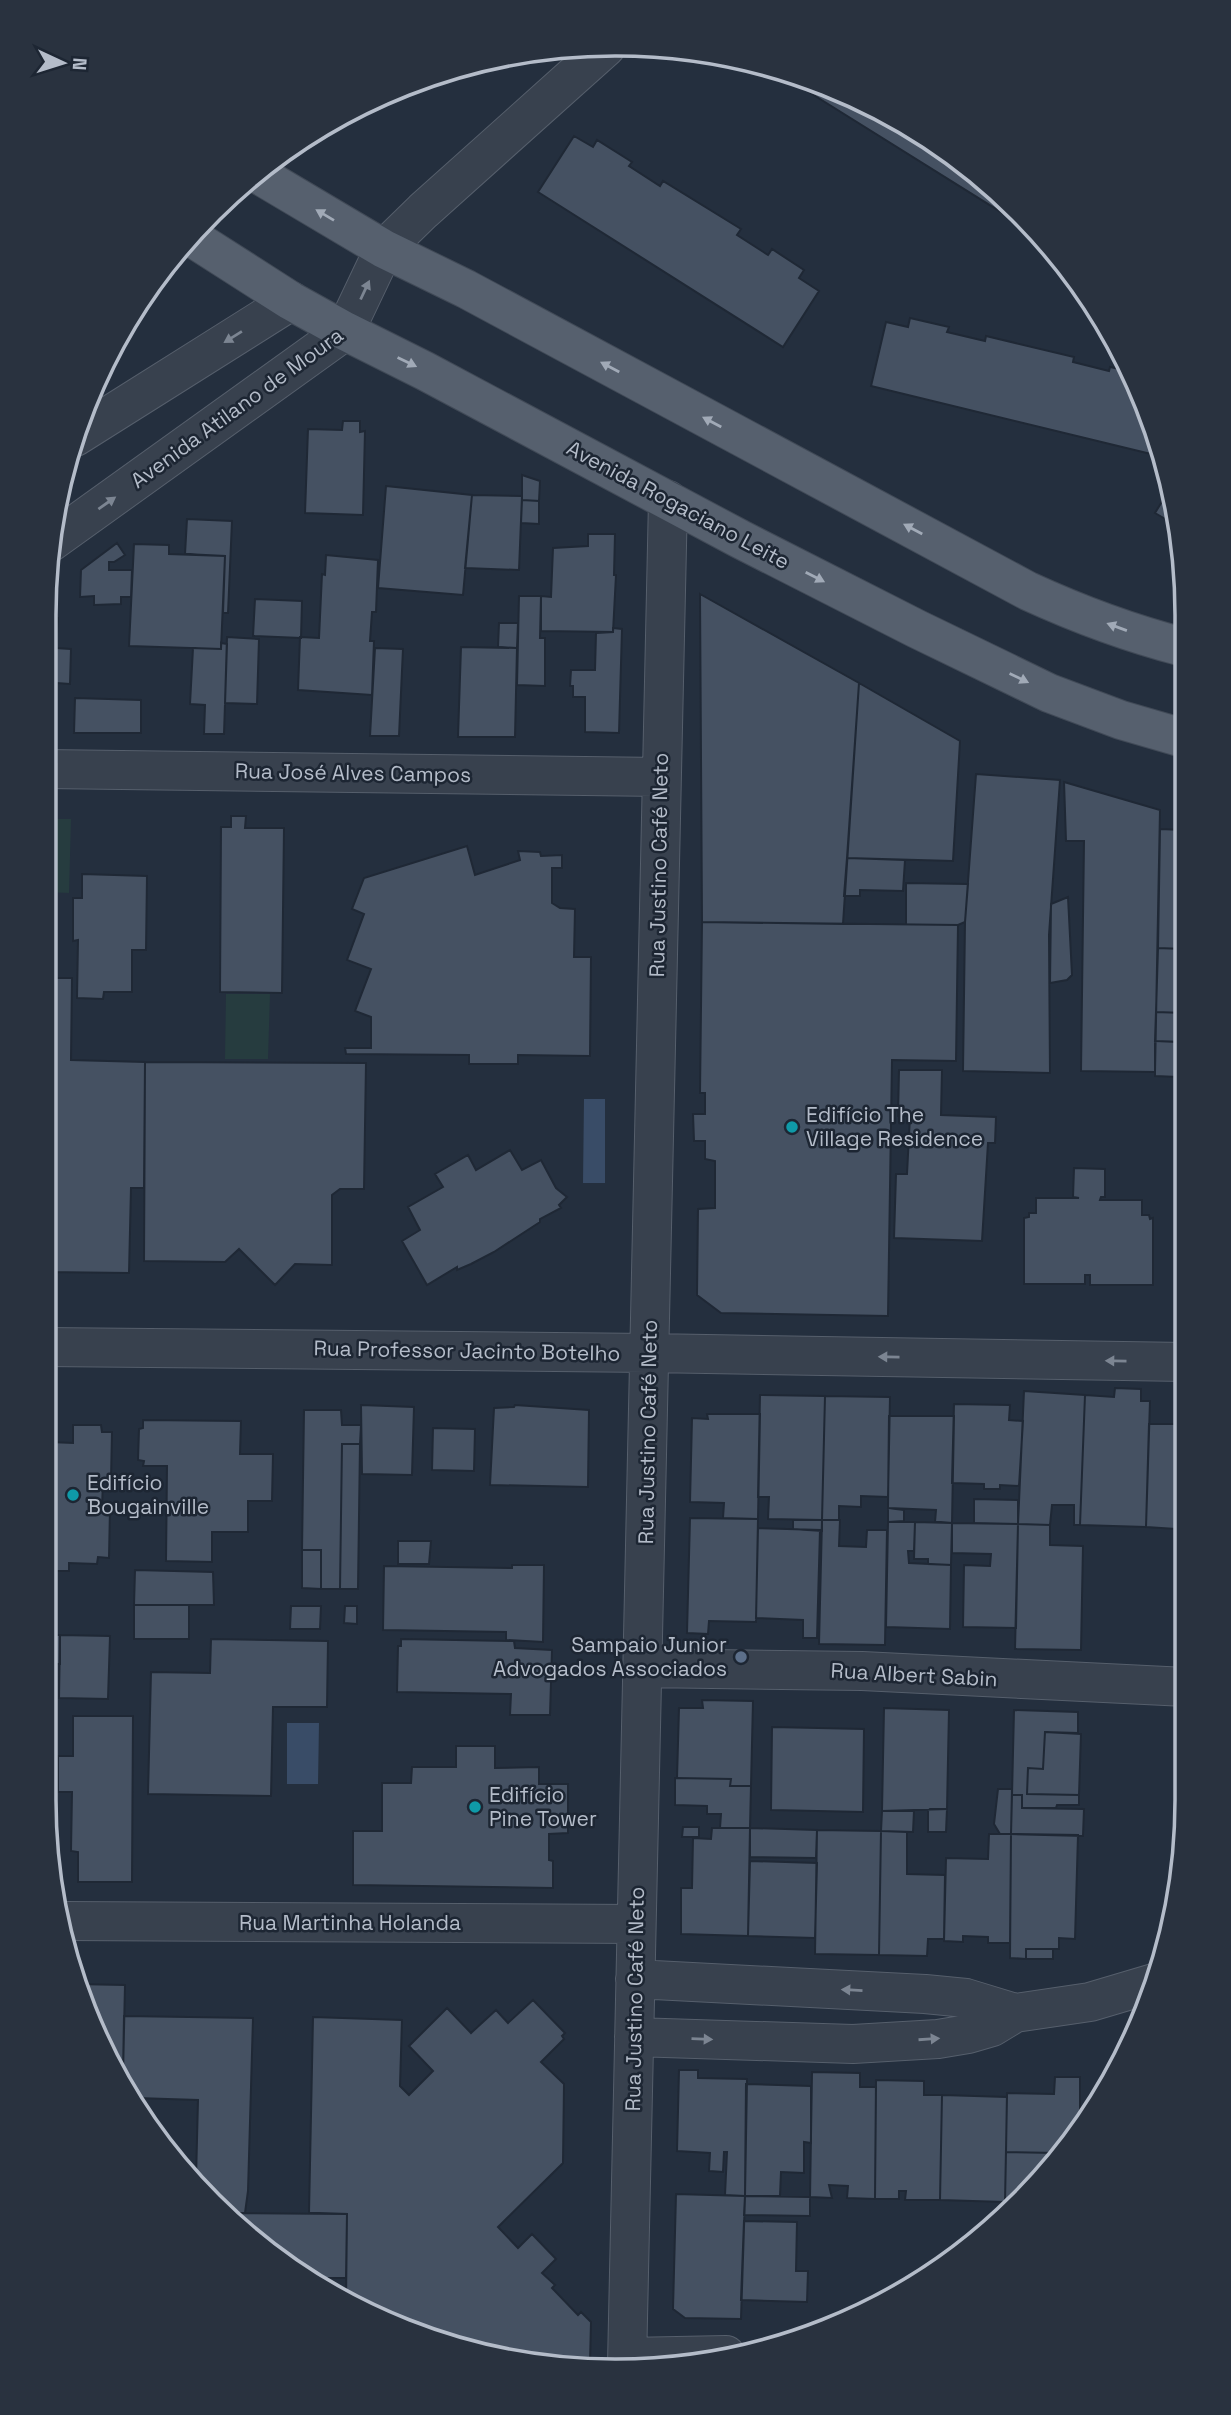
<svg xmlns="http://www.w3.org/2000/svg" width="1231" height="2415" viewBox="0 0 1231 2415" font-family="'Space Grotesk',sans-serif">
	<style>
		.green { fill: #263c3f }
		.water { fill: #394c67 }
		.building { fill: #455162; stroke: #1f2835; stroke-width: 2 }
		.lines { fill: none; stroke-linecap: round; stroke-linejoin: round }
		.minor-casing { stroke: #565f6c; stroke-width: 40 }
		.major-casing { stroke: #414a57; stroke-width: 40 }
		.minor { stroke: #38414e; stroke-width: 38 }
		.major { stroke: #56606e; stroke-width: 38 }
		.oneway { fill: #a1aab7 }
		.oneway2 { fill: #7c8592 }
		.culture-dot { fill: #0f9aa8; stroke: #1d2633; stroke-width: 2.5 }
		.service-dot { fill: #5c6f8a; stroke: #1d2633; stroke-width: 2.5 }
		.labels { text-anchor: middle; stroke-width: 5; stroke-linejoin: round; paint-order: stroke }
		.street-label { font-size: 21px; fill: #b4bcc9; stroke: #1d2633 }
		.poi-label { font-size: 21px; fill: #b4bcc9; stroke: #1d2633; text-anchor: start }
		.rim { fill: none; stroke: #b4bcc9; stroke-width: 3.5 }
	</style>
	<rect width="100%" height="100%" fill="#242f3e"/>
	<path class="green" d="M45,819h26l-2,74 -24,-1z
		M226,994h44l-2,65h-43z"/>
	<path class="water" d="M584,1099h21v84h-22z
		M287,1723h32l-1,61h-31z"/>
	<path class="building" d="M800,77l68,26 96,59 72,72 -240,-150z
		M574,136l19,11 4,-7 35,22 -3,4 31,20 3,-5 78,48 -4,6 31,20 4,-6 32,21 -5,8 20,13 -36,56 -245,-155z
		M910,318l39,9 -2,5 38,9 1,-5 88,21 -1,5 36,9 1,-4 19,4 15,26 11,41 -4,16 -280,-68 15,-64 22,5z
		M343,421h17v11l5,-1 -2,84 -58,-2 3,-84 34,1z
		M522,475l18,6 -1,20 -17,-1z
		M386,486l86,9 -9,100 -85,-7z
		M1169,490l10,37 -24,-14z
		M472,495l50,1 -3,74 -54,-2z
		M522,500l17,1v23l-18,-1z
		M187,519l45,2 -4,92h-5l2,-57 -40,-2z
		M588,534h27l-1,41h2l-3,57 -72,-1v-35l10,1 2,-49 35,-2z
		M117,543l8,12 -11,7h-5v8h23l-1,27h-10v7l-27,1v-9l-14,1 1,-27z
		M134,544l35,1v9l56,2 -4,93 -92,-3z
		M326,555l52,5 -2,52h-4l-2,29h4l-2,54 -74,-5 2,-53 19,1 3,-64 3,1z
		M700,594l159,89 -16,241 -141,-2z
		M519,596h22l-1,42h5v48l-28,-1z
		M255,599l47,2 -1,37 -48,-2z
		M45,614l2,4h11l-2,30 15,1 -1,35 -13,-1 -2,32h-10z
		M499,623h19l-1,25 -19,-1z
		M613,628l9,1 -3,104 -34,-1v-35h-12v-11h-3l1,-16h24l1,-37 17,-1z
		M227,637l32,2 -2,65 -32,-1z
		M221,643l6,1 -3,90h-20l1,-29 -15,-1 3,-56 28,1z
		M461,647l56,1 -2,89h-57z
		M375,648l28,1 -4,87h-29z
		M859,683l101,58 -7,120 -106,-3z
		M75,698l66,2v33h-67z
		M976,774l84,6 -11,155 1,138 -87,-2 2,-149z
		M1064,782l96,28 -5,262 -74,-1 3,-230h-18z
		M231,816h15l-1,12h39l-2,165 -62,-1 1,-165h10z
		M1160,829l23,1v119l-25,-1z
		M467,846l8,29 45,-15 -2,-9 22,1 1,4 21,-1v13h-10v35l8,5 15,1 -1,48h17l-1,99 -72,-1v9h-49v-9l-123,-1 -1,-6h26v-31l-16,-6 16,-42 -24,-9 17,-46 -12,-5 12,-31z
		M847,858l58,2 -2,31 -43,-1v6h-16z
		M82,874l65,2 -1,74h-14v42h-28l-1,7 -26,-1 1,-58 -5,1v-43h9z
		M906,883l62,1 -3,38 -7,3h-52z
		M1068,897l4,78 -5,5 -17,3 1,-79z
		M702,922l256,3 -2,136 -64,-1 -4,256 -167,-3 -24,-18 1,-86 17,-1v-47l-10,-2v-18h-11l-1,-27h12v-21h-5z
		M1158,948l25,1 1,64 -28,-1z
		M45,978h27l-1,82 74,2 -1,126h-13l-2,85 -85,-1z
		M1156,1012l28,1v29l-29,-1z
		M1155,1041l23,1v35l-23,-1z
		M145,1062l221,1 -2,126h-24l-8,6v70l-37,-1 -20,21 -36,-36 -14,13 -81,-1z
		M899,1070h43l-1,45 55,2 -1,26h-7l-6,98 -88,-3 2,-64h11l3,-58h-12z
		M510,1150l12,20 19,-10 15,28 11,9 -8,8 2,3 -21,11v3l-46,30 -23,12 -14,6v-3l-30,18 -25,-44 18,-11 -12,-23 35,-20 -8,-13 33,-19 8,15z
		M1074,1168l31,1v28h-4l-1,3h42v15h7l1,4 3,-1v67h-63v-10h-5v9h-61v-66l5,-1v-4h7v-15h43l-6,-1z
		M1115,1388l26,1v12h9l-4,126 -66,-2 5,-130 29,2z
		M1024,1391l61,4 -5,130h-6v-20h-22l-2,20 -32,-1z
		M760,1395l65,1 -3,124 -54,-1 1,-22h-11z
		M825,1396l65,1 -2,100 -27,-1v11l-22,-1v14h-17z
		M954,1404l56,1 -1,15 14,1 -4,65 -19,-1v4h-16v-5l-32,-1z
		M361,1405l53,2 -2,68 -50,-1z
		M515,1405l74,5 -1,77 -98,-2 4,-77 20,-1z
		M304,1410h37l1,15h19l-1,19h-18l-2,145h-19v-39h-19z
		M707,1414h53l-2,105 -35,-1 1,-15 -34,-1 2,-84 16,1z
		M889,1416h65l-2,107 -17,-1 1,-12 -48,-2z
		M143,1420l98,1 -1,33h33l-1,47h-24v31h-36v30l-46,-1 1,-95h-24l1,-5 -6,-1 1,-31 4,-1z
		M44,1424h7l-1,18 23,1v-18h28l1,7h10l-1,48h-8l-1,29h8l-1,49 -11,-1 -1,7 -28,-1v8h-22v-9h-3z
		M1149,1424h32l-5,105 -30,-2z
		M1181,1424l4,1v62l-6,-1z
		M433,1428l42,1 -1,42 -42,-1z
		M342,1444h18l-2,145h-18z
		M974,1499l44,1v24l-44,-1z
		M1178,1507h7v21l-9,1z
		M888,1508l16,2v11l-16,1z
		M690,1518l68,1 -2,103 -47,-1 -1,13 -21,-1z
		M793,1520h29v11l-29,-2z
		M822,1520h18l-1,26 27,1 1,-17h20l-2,115 -66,-1z
		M888,1522h27l-1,29h-6l1,12 42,2 -1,64 -64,-2z
		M915,1522l37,1 -1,42 -23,-1v-5h-14z
		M952,1523l66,1 -2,104 -53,-1 1,-62 26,1 1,-12 -39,-1z
		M1018,1524l32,1v20l33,1 -2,104 -66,-1z
		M758,1528l62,2 -3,108h-14v-18l-47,-2z
		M398,1541h33l-2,23h-31z
		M302,1550h19v39l-19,-1z
		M512,1565h32l-1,77 -37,-2v-8l-123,-2 1,-64 128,2z
		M135,1570l78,2 1,33h-80z
		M134,1605h55v34h-55z
		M291,1606h30l-1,23h-30z
		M345,1606h12v18l-13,-1z
		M44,1635h16v29h-16z
		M60,1635l50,1 -2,63 -49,-1z
		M211,1639l117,2 -1,66h-54l-2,89 -123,-2 3,-122 59,1z
		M401,1639l113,2 1,7 37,2 -2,65h-40l1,-21 -114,-2 1,-46h3z
		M44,1675h8l-3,84h-5z
		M702,1700l51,1 -2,85h-21l1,-7 -54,-1 2,-70h24z
		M884,1708l65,2 -2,99 -65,2z
		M1014,1710l64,2v21l-33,-1 -2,37 -15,-1 -1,26 52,1v10h-22l-1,3h-34v-13h-10z
		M73,1716h60l-1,166h-54v-30l-7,-1 1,-59h-14v-36h15z
		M772,1727l92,2 -1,83 -92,-2z
		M1045,1732l36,2 -2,61 -52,-1 1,-26 15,1z
		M456,1746h39v22l44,-1v17h29v49l-19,1v26l4,1v27l-200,-3v-54h29v-48h29l1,-16h44z
		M44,1760l5,1 -2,58 -3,-19z
		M675,1778l56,1 -1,7h21l-1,42h-30l1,-14h-14v-8l-32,-1z
		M998,1789h14l-1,45h-11l-6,-10z
		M1012,1795h10v13l62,1 -1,27 -72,-2z
		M930,1809h17l-1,23h-18v-21z
		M882,1811h32l-1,21 -32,-1z
		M683,1827h16v10h-17z
		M712,1828h38l-2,108 -67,-2v-46h11l1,-50 18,1z
		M750,1828l67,2 -1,28 -66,-1z
		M817,1830l64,1 -2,124 -64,-1z
		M881,1831l26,1v42l38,1 -1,64h-16l-1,17 -48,-1z
		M989,1834h22l-1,109h-22v-6l-25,-1v6l-19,-1 2,-83 42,1z
		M1011,1834l67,1 -3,104 -16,-1v11h-33v10l-16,-1z
		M750,1861l67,2 -2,75 -67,-2z
		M1026,1949h27v10h-27z
		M75,1984l50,1 -2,90z
		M533,2000l32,33 -3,3 2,3 -23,23 23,22 -1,79 -65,64 20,21 14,-14 24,25 -14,14 13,12 -3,3 26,27 3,-3 10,10 -1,41 -86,-3 -108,-32 -50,-27 1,-87 -38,-1 4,-196 89,3 -2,66 9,9 24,-24 -24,-25 38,-38 24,25 25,-23 12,13z
		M124,2016l129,2 -5,173 -3,22h-13l-36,-34 2,-79 -62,-2 -13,-23z
		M679,2070h19v8l49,1 -2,117 -20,-1 2,-43h-3l-1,20 -14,-1 1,-18 -33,-2z
		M812,2072l48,1v14h16l-1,112 -28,-1 1,-12 -19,-1 3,13 -22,-1z
		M1055,2077h25v43l-24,33 -50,-1 1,-59 47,1z
		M876,2080l48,1v14h18l-2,105h-35l1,-9h-7v8h-24z
		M746,2084l65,2v57l-7,-1v31l-23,-1 -1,24h-35z
		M942,2095l65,2 -2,105 -65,-2z
		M1006,2152l50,1 -35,49h-16z
		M676,2194l69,2 -4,123 -56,-1 -12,-9z
		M745,2196l65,1v19l-66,-1z
		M232,2213l115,1 -1,64h-43l-5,-3z
		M744,2221l53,1 -1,49h12l-1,31 -66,-2z"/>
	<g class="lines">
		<g class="minor-casing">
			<path id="minor" d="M75,437l216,-136
				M51,542l294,-211 39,-82 39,-38 183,-164
				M45,769l616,8
				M44,1347l605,6 536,9
				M643,1668l219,3 324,16
				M64,1921l572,3
				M635,1979l290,15 41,4 49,15
				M634,2037l219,7 85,-5 30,-5 24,-7 23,-14 75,-11 64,-19
				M628,2357l98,-2
				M627,2364l41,-1864"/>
		</g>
		<g class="major-casing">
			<path id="major" d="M256,173l128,76 82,40 562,302c50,23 101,42 155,56
				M191,237l100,64 54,30 80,40 315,168 177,90 132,64 72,27 62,18"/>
		</g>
		<use href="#minor" class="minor"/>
		<use href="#major" class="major"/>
	</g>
	<defs><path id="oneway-solid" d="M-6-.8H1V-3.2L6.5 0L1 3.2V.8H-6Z" transform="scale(1.75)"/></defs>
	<g class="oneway">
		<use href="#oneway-solid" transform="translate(325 215) rotate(-149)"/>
		<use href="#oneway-solid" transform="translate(407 362) rotate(26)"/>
		<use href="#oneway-solid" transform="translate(610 367) rotate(-152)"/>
		<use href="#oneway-solid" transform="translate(712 422) rotate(-152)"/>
		<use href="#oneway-solid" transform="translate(913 529) rotate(-152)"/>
		<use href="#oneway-solid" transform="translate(815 577) rotate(27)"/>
		<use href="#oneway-solid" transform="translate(1117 627) rotate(-160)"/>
		<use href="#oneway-solid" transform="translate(1019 678) rotate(26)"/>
	</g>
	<g class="oneway2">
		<use href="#oneway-solid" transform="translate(365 290) rotate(-65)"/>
		<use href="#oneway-solid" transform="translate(233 337) rotate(148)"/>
		<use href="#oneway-solid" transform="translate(107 503) rotate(-35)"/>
		<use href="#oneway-solid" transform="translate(889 1357) rotate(-179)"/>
		<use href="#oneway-solid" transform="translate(1116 1361) rotate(-179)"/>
		<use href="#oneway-solid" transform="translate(852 1990) rotate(-177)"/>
		<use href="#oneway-solid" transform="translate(702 2039) rotate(2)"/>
		<use href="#oneway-solid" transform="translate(929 2039) rotate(-4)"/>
	</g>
	<g class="culture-dot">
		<circle cx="792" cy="1127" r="7"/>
		<circle cx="73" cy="1495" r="7"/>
		<circle cx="475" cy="1807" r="7"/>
	</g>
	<circle class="service-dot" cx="741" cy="1657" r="7"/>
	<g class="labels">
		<g class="street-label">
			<text transform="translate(237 408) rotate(-36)" y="7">Avenida Atilano de Moura</text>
			<text transform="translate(678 505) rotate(28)" y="7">Avenida Rogaciano Leite</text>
			<text transform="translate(353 773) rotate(1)" y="7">Rua José Alves Campos</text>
			<text transform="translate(659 865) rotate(-89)" y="7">Rua Justino Café Neto</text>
			<text transform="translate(467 1351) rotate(1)" y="7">Rua Professor Jacinto Botelho</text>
			<text transform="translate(648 1432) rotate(-89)" y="7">Rua Justino Café Neto</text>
			<text transform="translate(914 1675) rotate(3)" y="7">Rua Albert Sabin</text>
			<text x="350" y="1930">Rua Martinha Holanda</text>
			<text transform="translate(635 1999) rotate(-89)" y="7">Rua Justino Café Neto</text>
		</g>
		<g class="poi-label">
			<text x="806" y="1122">Edifício The<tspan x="806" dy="24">Village Residence</tspan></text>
			<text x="87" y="1490">Edifício<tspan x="87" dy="24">Bougainville</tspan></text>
			<text x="727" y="1652" text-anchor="end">Sampaio Junior<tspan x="727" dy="24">Advogados Associados</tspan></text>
			<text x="489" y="1802">Edifício<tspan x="489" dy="24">Pine Tower</tspan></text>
		</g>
	</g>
	<path d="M0 0H1231V2415H0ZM615 56H616A559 559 0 0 1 1175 615V1800A559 559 0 0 1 616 2359H615A559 559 0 0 1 56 1800V615A559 559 0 0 1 615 56Z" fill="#29323f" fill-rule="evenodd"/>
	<path class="rim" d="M615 56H616A559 559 0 0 1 1175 615V1800A559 559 0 0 1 616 2359H615A559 559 0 0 1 56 1800V615A559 559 0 0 1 615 56Z"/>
	<g transform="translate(63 63) rotate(94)" stroke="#1d2633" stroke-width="5" paint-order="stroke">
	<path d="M0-5L12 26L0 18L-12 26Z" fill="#b4bcc9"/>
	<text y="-10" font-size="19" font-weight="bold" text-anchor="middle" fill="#b4bcc9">N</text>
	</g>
</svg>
